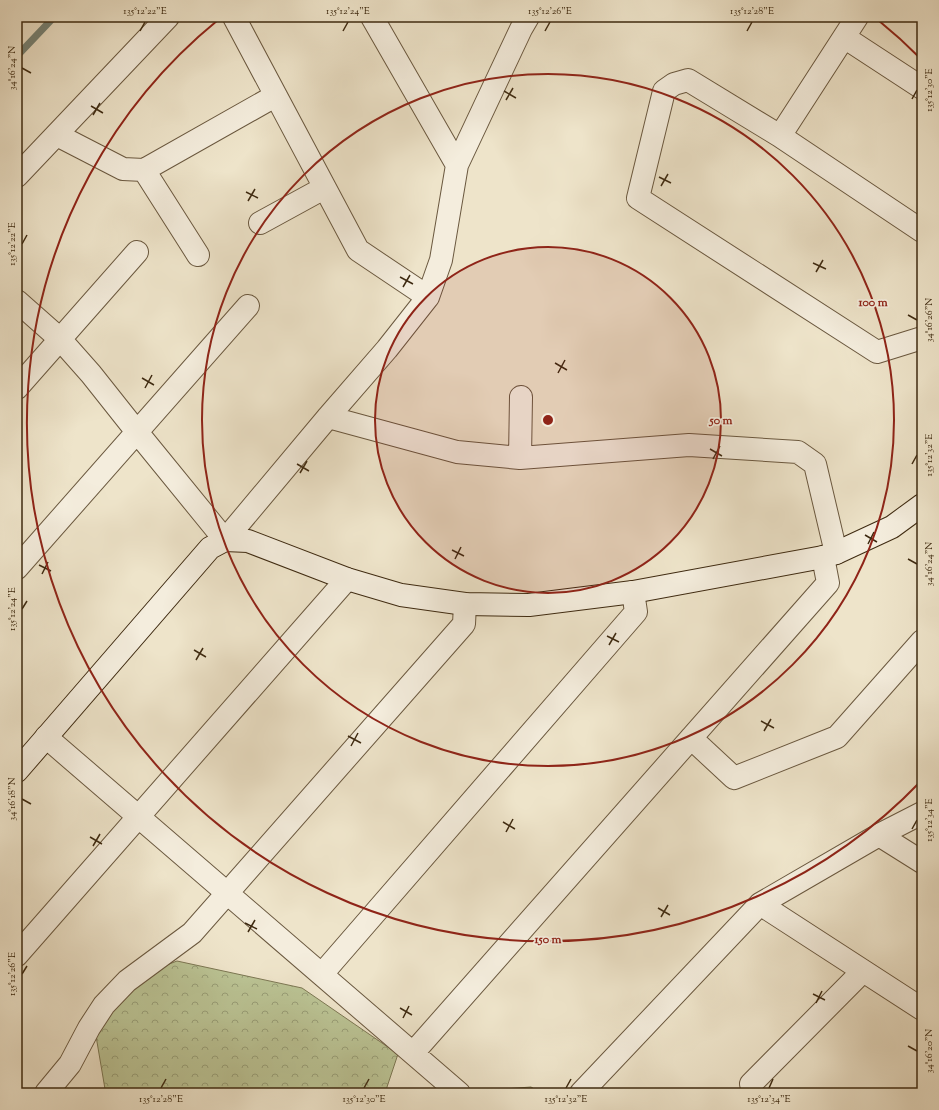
<svg xmlns="http://www.w3.org/2000/svg" width="939" height="1110" viewBox="0 0 939 1110" font-family="'Sorts Mill Goudy',serif">
	<style>
		.forest { fill: url(#forest-crowns); stroke: #7c7753 }
		.lines { fill: none; stroke-linecap: round; stroke-linejoin: round }
		.stream { stroke: #758377; stroke-width: 7 }
		.street-casing { stroke: #6a583f; stroke-width: 24 }
		.secondary-casing { stroke: #3e2a11; stroke-width: 24 }
		.street { stroke: #f4eddd; stroke-width: 22 }
		.secondary { stroke: #f4eddd; stroke-width: 22 }
		.ticks { fill: none; stroke: #3e2a11; stroke-width: 1.5 }
		.ring { fill: none; stroke: #8f2418; stroke-width: 2 }
		.centre { fill: #8f2418; stroke: #f4eddd; stroke-width: 2 }
		.ring-label { font-size: 12px; text-anchor: middle; font-weight: bold; fill: #8f2418; stroke: #f4eddd; stroke-width: 3.5; stroke-linejoin: round; paint-order: stroke }
		.neatline { fill: none; stroke: #3e2a11; stroke-width: 1.5 }
		.ticks-label { font-size: 10px; text-anchor: middle; fill: #3e2a11 }
	</style>
	<defs>
		<pattern id="forest-crowns" width="20" height="18" patternUnits="userSpaceOnUse"><rect width="20" height="18" fill="#bbc495"/><path d="M2 6a3 3 0 1 1 6 0M12 15a3 3 0 1 1 6 0" fill="none" stroke="#999f78"/></pattern>
	</defs>
	<rect width="100%" height="100%" fill="#eee4ca"/>
	<filter id="stains"><feTurbulence type="fractalNoise" baseFrequency=".005" numOctaves="4"/><feColorMatrix values="0 0 0 0 .2 0 0 0 0 .09 0 0 0 0 .02 0 0 0 .5 -.17"/></filter>
	<radialGradient id="worn" r=".72"><stop offset=".6" stop-color="#630" stop-opacity="0"/><stop offset="1" stop-color="#630" stop-opacity=".3"/></radialGradient>
	<path class="forest" d="M177,961l125,27 96,66 -13,39h-277l-3,-4 -9,-53 42,-60z
		M531,1087l10,6h-52l2,-3z"/>
	<g class="lines">
		<path class="stream" d="M17,56l37,-39"/>
		<g class="street-casing">
			<path id="street" d="M234,17l124,233 70,47
				M372,17l85,148
				M857,17l-77,119 -92,-56 -14,4 -10,7 -26,107 239,154 45,-14
				M844,37l78,51
				M57,135l66,34 21,1 54,85
				M780,136l142,95
				M144,170l131,-74
				M17,176l151,-159
				M260,223l64,-35
				M17,301l43,38 31,35 46,58 88,108 103,-123 59,-68 41,-52 13,-37 16,-95 64,-136 7,-12
				M17,388l120,-136
				M328,417l129,35 63,6 169,-13 109,7 17,12 21,89
				M520,458l1,-61
				M17,568l231,-262
				M46,737l413,356
				M691,738l43,40 103,-41 85,-96
				M879,835l43,27
				M760,904l162,105
				M17,955l330,-376
				M322,974l314,-362 -3,-20
				M413,1053l415,-470 -5,-26
				M751,1084l112,-113
				M46,1093l24,-29 19,-36 15,-23 23,-24 65,-48 272,-309 1,-20
				M581,1093l179,-189 119,-69 43,-22"/>
		</g>
		<g class="secondary-casing">
			<path id="secondary" d="M17,771l193,-223 15,-8 23,1 99,38 54,16 64,9 64,1 104,-13 190,-35 13,-4 56,-26 30,-22"/>
		</g>
		<use href="#street" class="street"/>
		<use href="#secondary" class="secondary"/>
	</g>
	<path class="ticks" d="M140,31l5,-9M343,31l5,-9M545,31l5,-9M747,31l5,-9M22,68l9,5M504,91l12,7M912,99l5,-9M506,100l7,-12M91,106l12,7M93,115l7,-12M659,177l12,6M661,186l7,-12M246,192l12,6M248,201l7,-12M22,244l5,-9M813,263l13,6M816,272l7,-12M400,277l13,7M403,287l7,-12M908,315l9,5M555,363l12,7M558,373l7,-13M142,378l12,7M145,388l7,-13M710,449l12,7M713,459l7,-13M297,464l12,7M912,464l5,-9M300,473l7,-12M865,535l12,7M868,544l6,-12M452,550l12,6M455,559l6,-12M908,559l9,5M39,565l12,6M42,574l6,-12M22,609l5,-8M607,636l12,6M609,645l7,-12M194,650l12,7M196,660l7,-12M761,721l13,7M764,731l7,-12M348,736l13,7M351,746l7,-13M22,799l9,5M503,822l12,7M912,829l5,-9M506,832l7,-13M90,837l12,7M93,846l7,-12M658,908l12,7M661,917l7,-12M245,923l12,6M248,932l7,-12M22,974l5,-8M813,994l12,6M816,1003l6,-12M400,1008l12,7M403,1018l6,-12M908,1046l9,5M161,1088l5,-9M364,1088l5,-9M566,1088l5,-9M769,1088l4,-9"/>
	<circle cx="548" cy="420" r="173" fill="#8f2418" fill-opacity=".12"/>
	<g class="ring">
		<circle cx="548" cy="420" r="173"/>
		<circle cx="548" cy="420" r="346"/>
		<path d="M921 781A519 519 0 1 1 218 20M878 20A519 519 0 0 1 921 59"/>
	</g>
	<circle cx="548" cy="420" r="6" class="centre"/>
	<g class="ring-label">
		<text x="873" y="306">100 m</text>
		<text x="721" y="424">50 m</text>
		<text x="548" y="943">150 m</text>
	</g>
	<rect width="939" height="1110" fill="none" stroke="#eee4ca" stroke-width="44"/>
	<rect x="22" y="22" width="895" height="1066" class="neatline"/>
	<g class="ticks-label">
		<text x="145" y="14">135°12'22"E</text>
		<text x="348" y="14">135°12'24"E</text>
		<text x="550" y="14">135°12'26"E</text>
		<text x="752" y="14">135°12'28"E</text>
		<text transform="translate(11 68) rotate(-90)" y="4">34°16'24"N</text>
		<text transform="translate(928 90) rotate(-90)" y="4">135°12'30"E</text>
		<text transform="translate(11 244) rotate(-90)" y="4">135°12'22"E</text>
		<text transform="translate(928 320) rotate(-90)" y="4">34°16'26"N</text>
		<text transform="translate(928 455) rotate(-90)" y="4">135°12'32"E</text>
		<text transform="translate(928 564) rotate(-90)" y="4">34°16'24"N</text>
		<text transform="translate(11 609) rotate(-90)" y="4">135°12'24"E</text>
		<text transform="translate(11 799) rotate(-90)" y="4">34°16'18"N</text>
		<text transform="translate(928 820) rotate(-90)" y="4">135°12'34"E</text>
		<text transform="translate(11 974) rotate(-90)" y="4">135°12'26"E</text>
		<text transform="translate(928 1051) rotate(-90)" y="4">34°16'20"N</text>
		<text x="161" y="1102">135°12'28"E</text>
		<text x="364" y="1102">135°12'30"E</text>
		<text x="566" y="1102">135°12'32"E</text>
		<text x="769" y="1102">135°12'34"E</text>
	</g>
	<rect width="100%" height="100%" filter="url(#stains)"/>
	<rect width="100%" height="100%" fill="url(#worn)"/>
</svg>
